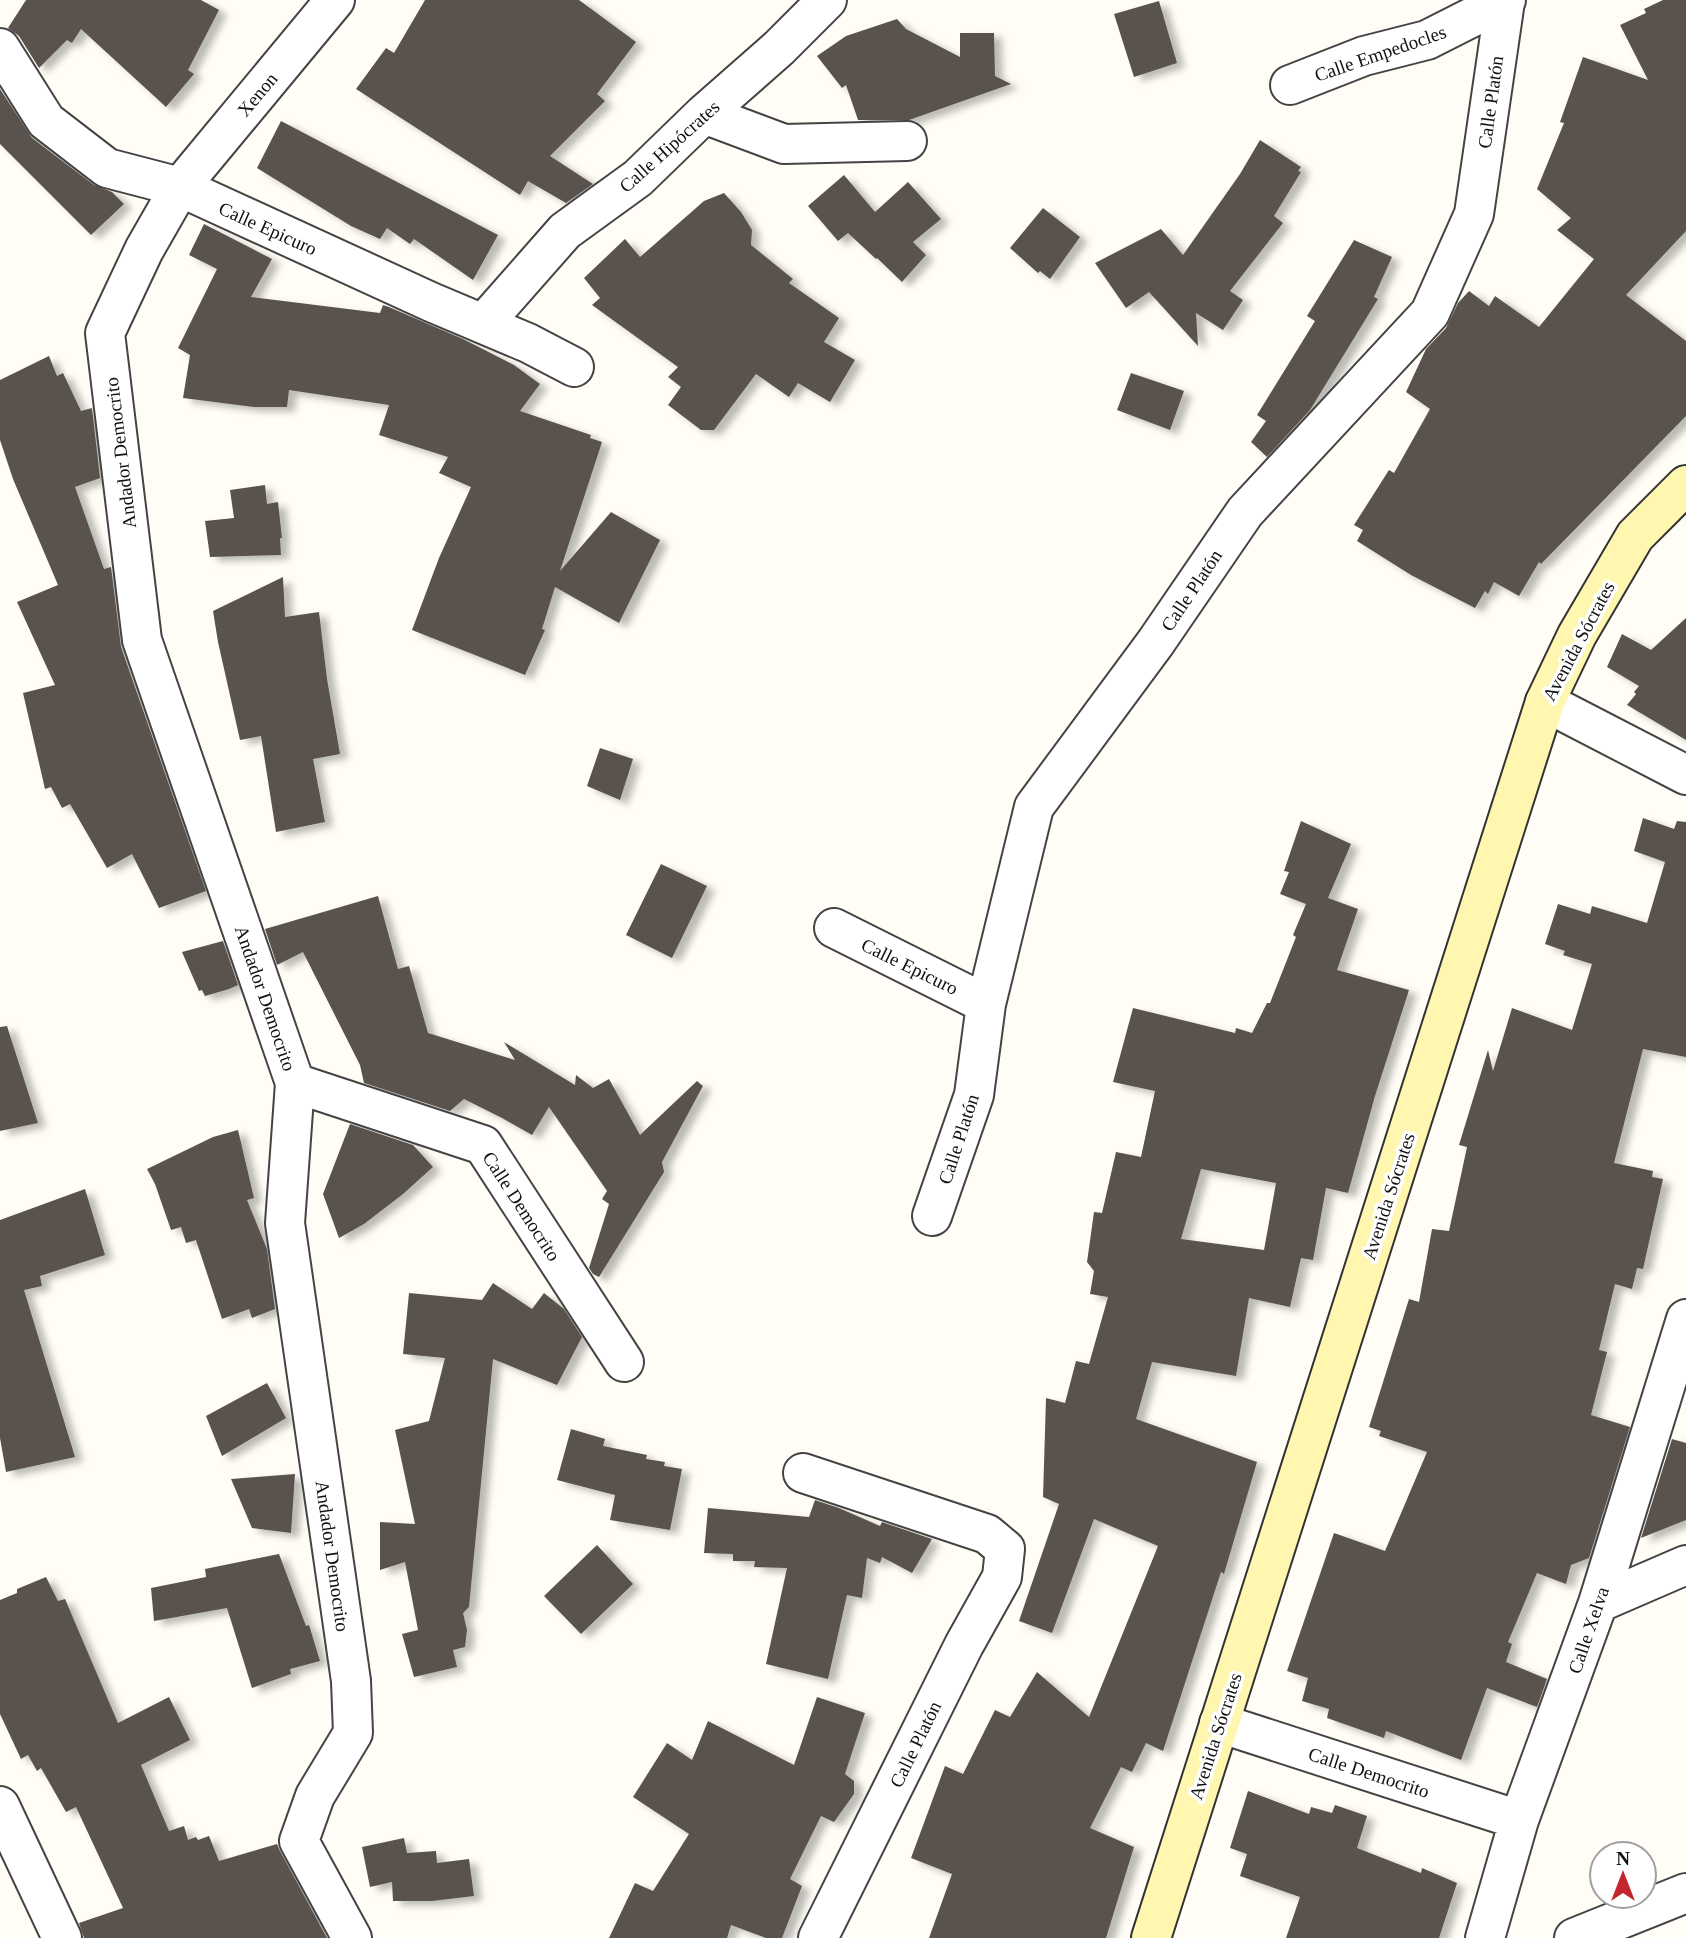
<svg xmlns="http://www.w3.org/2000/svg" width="1686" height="1938" viewBox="0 0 1686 1938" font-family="'Times New Roman',serif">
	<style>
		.building { fill: #5a524d; fill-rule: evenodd; filter: url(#shadow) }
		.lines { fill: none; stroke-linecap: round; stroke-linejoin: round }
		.street-casing { stroke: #444; stroke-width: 42 }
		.secondary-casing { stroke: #333; stroke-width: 42 }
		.street { stroke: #fff; stroke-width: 38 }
		.secondary { stroke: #fff6b0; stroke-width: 38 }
		.labels { text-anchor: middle; stroke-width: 7; stroke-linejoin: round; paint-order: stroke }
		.street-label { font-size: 19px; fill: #111; stroke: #fff }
	</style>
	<defs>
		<filter id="shadow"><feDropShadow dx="8" dy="4.5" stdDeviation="3.5" flood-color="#0004"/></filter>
	</defs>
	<rect width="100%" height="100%" fill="#fffdf5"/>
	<path class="building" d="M26,0h175l18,10 -31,60 6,4 -28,33 -85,-78 -9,14 -5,-3 -28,28 -20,-32 -11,-8z
		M425,0h154l57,42 -39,52 8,7 -55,55 43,28 -27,19 -38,-22 -8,14 -164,-106 30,-41 8,5z
		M1663,0h23v231l-60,64 60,46v75l-145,148 -2,-2 -20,34 -25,-14 -6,12 -3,-3 -10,17 -64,-33 -54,-34 6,-11 -9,-5 35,-55 5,3 36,-64 -24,-17 20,-43 20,-21 12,-25 11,-12 20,15 6,-10 44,31 55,-68 -37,-29 14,-12 -34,-29 27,-66 -4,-1 23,-65 65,23 -28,-55 26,-12 -2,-4z
		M1159,1l18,62 -43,14 -20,-63z
		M897,19l9,10 54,28v-24h34l1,43 16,8 -102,36h-51l-12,-35 -4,3 -25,-32 29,-20z
		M0,89l32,49 62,47 18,7 12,12 -33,31 -91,-91z
		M281,121l217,114 -25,45 -59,-41 -4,5 -23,-16 -7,11 -29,-13 -94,-58z
		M1260,140l41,27 -3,4 3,1 -27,44 9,7 -53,68 13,9 -20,30 -27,-17 2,33 -49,-54 -23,16 -31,-45 66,-34 22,26 57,-81z
		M844,175l31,37 33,-30 33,37 -28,23 13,13 -24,27 -25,-24 -1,1 -28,-26 -10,8 -30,-35z
		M724,193l17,19 11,18 -1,15 42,34 -4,4 50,35 -15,24 31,18 -25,42 -32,-19 -9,14 -33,-23 -42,56h-13l-33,-25 13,-18 -13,-10 10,-10 -86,-62 8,-7 -16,-20 41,-39 15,18 64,-56z
		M1043,208l37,29 -30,42 -10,-8 -2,2 -28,-25z
		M204,224l68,35 -21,38 129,16 3,-8 6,2 74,32 51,26 26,19 -20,27 71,24 -1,3 12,4 -42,129 51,-59 49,28 -41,83 -64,-36 -13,42 3,1 -20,45 -113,-45 27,-72 32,-71 -32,-14 9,-16 -69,-22 10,-30 -100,-15 -2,17h-33l-71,-9 7,-43 -12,-7 39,-79 -28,-14z
		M1354,240l38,17 -18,40 4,2 -68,111 -43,47 -16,-15 15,-21 -9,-6 58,-94 -8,-5z
		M49,356l8,20 6,-3 18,38 11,-3 8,70 -25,9 29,82 7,-2 10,80 85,244 -47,17 -27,-54 -25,14 -37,-64 -8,4 -11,-21 -6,2 -22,-96 32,-8 -38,-83 41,-17 -45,-106 -13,-39v-60z
		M1131,373l53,18 -14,39 -53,-20z
		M265,485l2,19 11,-2 4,36h-2l1,17 -71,2 -5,-36 29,-3 -4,-28z
		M283,577l2,40 34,-5 8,67 13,75 -27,5 12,63 -49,10 -15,-96 -21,4 -22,-98 -5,-31z
		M1686,618v122l-59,-35 9,-11 -2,-2 5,-6 -32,-19 15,-33 29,16z
		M600,748l33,11 -13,41 -33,-14z
		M1643,818l31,11 3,-8 9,1v235l-43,-8 -29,114 39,8 -1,6 11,2 -20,90 -6,-1 -5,21 -17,-5 -16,66 8,2 -16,63 39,12 -41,131 -18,7 -5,19 -29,-11 -29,69 4,2 -6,18 41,17 -10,28 -50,-19 -26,72 -75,-29 -2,7 -57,-20 2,-9 -27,-8 6,-23 -21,-7 47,-138 51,18 42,-99 -48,-16 2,-5 -12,-4 40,-128 10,3 13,-73 17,2 18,-84 -8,-2 29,-95 5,21 19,-63 60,22 20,-66 -29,-9 2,-4 -20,-7 13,-40 32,10 2,-8 55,17 18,-61 -31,-11z
		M1301,821l50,23 -23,54 30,11 -21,61 72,20 -34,106 -27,97 -22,-5 -13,72 -12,-2 -11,49 -41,-9 -13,78 -84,-14 -16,57 121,43 -33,112 -3,-2 -58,179 -17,-8 -14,29 -11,-5 -31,61 44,19 -28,91h-177l23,-64 -41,-16 34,-92 18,8 32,-64 15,7 27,-45 52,45 69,-171 -64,-27 -42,114 -33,-12 40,-117 -16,-7 3,-99 19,5 11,-42 13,3 19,-67 -18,-3 4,-23 -7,-9 7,-50 8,1 14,-61 25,5 14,-66 -42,-9 20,-74 102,25 1,-5 16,5 15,-30h3l26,-66 -3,-2 13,-31 -26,-10 9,-22 -5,-1zM1201,1169l75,14 -12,67 -83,-11z
		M661,864l46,22 -35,72 -46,-23z
		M378,896l20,73 11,-3 19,67 87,27 -11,-18 71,43 1,-10 17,13 16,-9 31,56 57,-54 6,5 -41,76 2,10 -65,105 -6,-3 -4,-6 20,-64 -7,-5 5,-8 -58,-84 -17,28 -30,-17 -38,-19 -14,12 -86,-28 -4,-18 -57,-113 -26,13 -12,-36z
		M223,941l15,44 -9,4 -24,7 -3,-6 -3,1 -17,-39z
		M7,1026l31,97 -38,8v-104z
		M350,1124l63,21 20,22 -30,27 -39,30 -25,14 -16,-44z
		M238,1130l16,68 -7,2 20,49 8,60 -23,9 -3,-9 -27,10 -26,-79 -10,3 -5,-16 -10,3 -16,-46 -8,-15 66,-32z
		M85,1189l20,66 -65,21 2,10 -18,4 51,167 -69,15 -6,-34v-218z
		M493,1283l39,26 12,-16 20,16 18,28 -25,48 -64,-26 -24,248 -6,6 4,17 -2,17 -12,3 4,17 -43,10 -12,-43 16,-4 -13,-68 -25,8v-48l35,2 -20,-94 34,-9 16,-63 -42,-4 6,-61 73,7z
		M267,1383l19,35 -64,38 -16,-40z
		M571,1429l34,10 -2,7 44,9 -1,4 19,3 -1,4 18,3 -12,61 -60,-10 5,-25 -58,-15z
		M1672,1439l14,4v77l-45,18z
		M295,1474l-4,59 -39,-5 -21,-49z
		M815,1500l24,8 41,18 2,-4 50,17 -20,34 -30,-16 -2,6 -13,-5 -5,40 -15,-3 -19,84 -62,-15 21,-96 -33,-1 1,-6h-22v-7l-29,-1 4,-45 101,9z
		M597,1545l36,39 -52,50 -37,-38z
		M279,1554l27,72 3,-1 11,36 -30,8 1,5 -39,14 -25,-80 -73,13 -3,-33 55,-11 -1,-8z
		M46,1577l12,24 7,-2 53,124 51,-26 21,43 -49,25 28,66 15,-5 4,14 8,-3 2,3 11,-4 10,25 58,-17 3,7 47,87h-243l-5,-15 44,-15 -47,-101 -10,5 -25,-44 -4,3 -9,-16 -7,4 -21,-45v-114l17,-7v-4z
		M817,1697l48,16 -20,61 9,7v13l-20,28 -13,-6 -31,63 12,7 -20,52h-16l-35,-13 -4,13h-118l26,-55 18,8 36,-57 -56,-37 34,-54 25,17 16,-39 86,44z
		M1248,1791l61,23 2,-7 21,6 3,-8 32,11 -10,32 64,25 1,-5 35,15 -18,55h-153l14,-41 -60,-21 7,-22 -17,-6z
		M404,1838l3,15 29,-2 1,12 32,-4 5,37 -42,5h-39l-1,-19 -22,5 -8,-40z"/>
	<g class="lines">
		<g class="street-casing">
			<path id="street" d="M335,0l-155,187 -36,63 -39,83 37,307 153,443 -10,140 66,458 2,52 -38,63 -16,45 53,97
				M0,48l46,73 61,47 73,19 251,115 97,41 46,24
				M1290,85l74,-29 63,-16 79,-40
				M704,114l80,30 123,-3
				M484,323l81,-92 73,-53 66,-64 75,-66 48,-48
				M1545,702l141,73
				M834,928l152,76
				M295,1083l188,62 141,217
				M932,1216l42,-121 12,-91 48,-197 122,-165 89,-130 185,-199 44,-99 31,-213
				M803,1473l184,61 18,15 -3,28 -38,68 -146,293
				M1598,1603l88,-38
				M1219,1723l300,97
				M0,1806l62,132
				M1485,1938l34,-118 79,-217 88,-284
				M1574,1938l112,-45"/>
		</g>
		<g class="secondary-casing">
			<path id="secondary" d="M1151,1938l394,-1236 32,-67 58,-99 51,-51"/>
		</g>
		<use href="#street" class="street"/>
		<use href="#secondary" class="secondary"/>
	</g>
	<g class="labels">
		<g class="street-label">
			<text transform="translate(1380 53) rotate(-19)" y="7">Calle Empedocles</text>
			<text transform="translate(257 94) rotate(-50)" y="7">Xenon</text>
			<text transform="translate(1490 102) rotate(-82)" y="7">Calle Platón</text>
			<text transform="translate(669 146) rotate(-42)" y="7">Calle Hipócrates</text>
			<text transform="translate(268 228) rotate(24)" y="7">Calle Epicuro</text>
			<text transform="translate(120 453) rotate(-97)" y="7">Andador Democrito</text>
			<text transform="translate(1191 590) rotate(-56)" y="7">Calle Platón</text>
			<text transform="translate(1578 641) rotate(-62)" y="7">Avenida Sócrates</text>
			<text transform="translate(910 966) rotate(26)" y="7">Calle Epicuro</text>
			<text transform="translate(266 998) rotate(71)" y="7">Andador Democrito</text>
			<text transform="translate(958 1139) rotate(-72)" y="7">Calle Platón</text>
			<text transform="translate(1388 1196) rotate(-72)" y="7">Avenida Sócrates</text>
			<text transform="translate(522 1206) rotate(57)" y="7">Calle Democrito</text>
			<text transform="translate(333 1556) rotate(82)" y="7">Andador Democrito</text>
			<text transform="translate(1588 1630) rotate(-71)" y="7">Calle Xelva</text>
			<text transform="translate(1215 1736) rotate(-72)" y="7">Avenida Sócrates</text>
			<text transform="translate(915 1744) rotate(-64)" y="7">Calle Platón</text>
			<text transform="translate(1369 1772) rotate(18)" y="7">Calle Democrito</text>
		</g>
	</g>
	<g transform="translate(1623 1875)"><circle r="33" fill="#ffffff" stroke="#a0a0a0" stroke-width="2"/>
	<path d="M0-5L12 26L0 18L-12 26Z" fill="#c4262e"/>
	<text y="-10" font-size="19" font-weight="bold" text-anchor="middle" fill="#111111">N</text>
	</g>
</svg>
